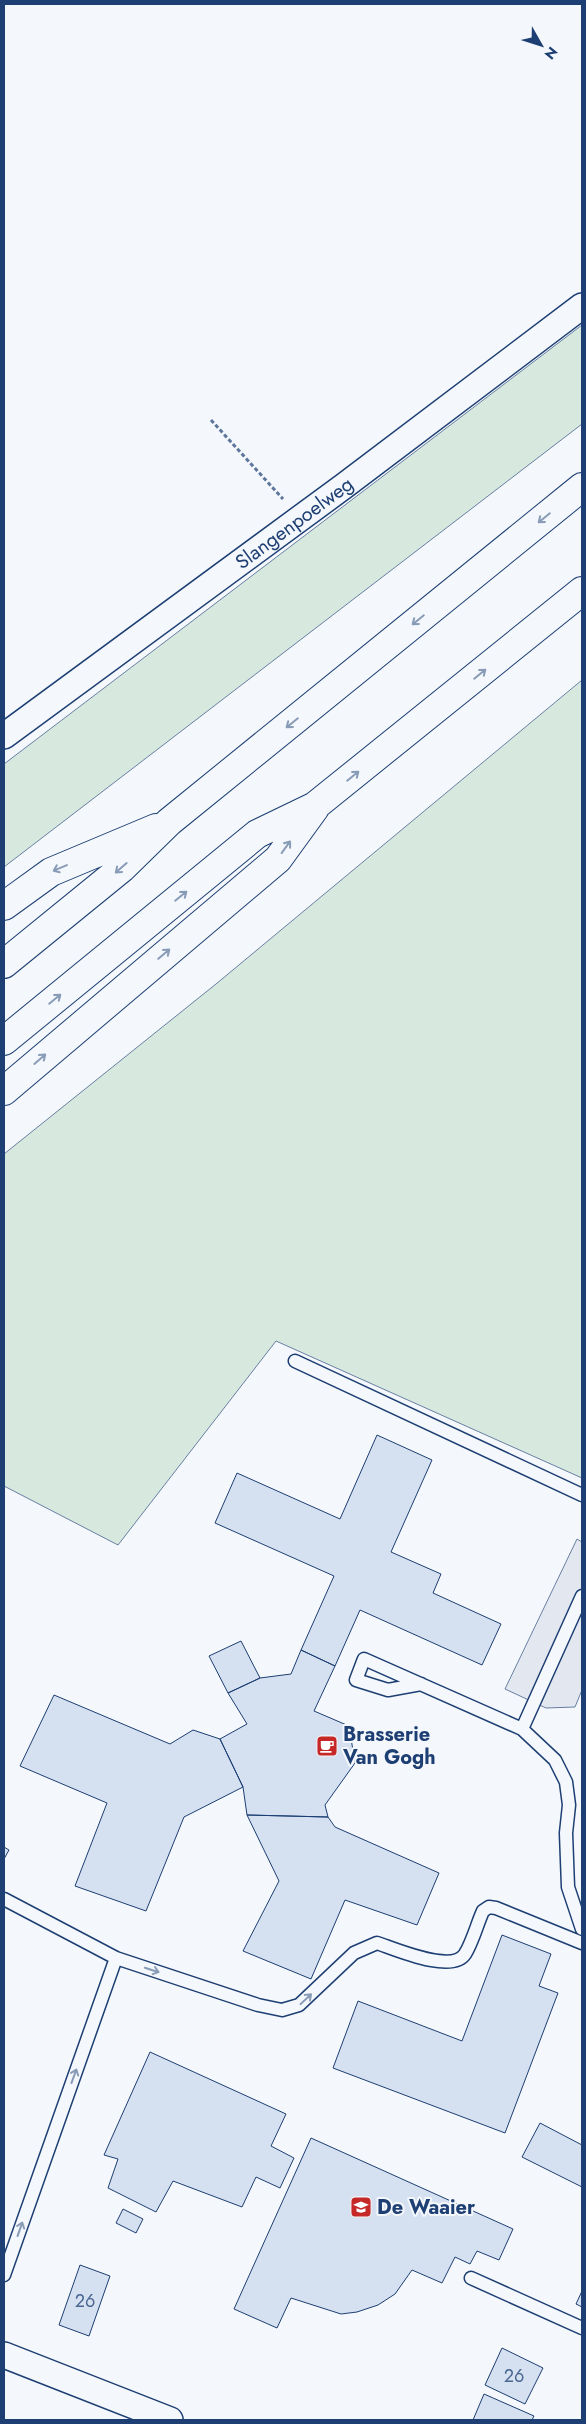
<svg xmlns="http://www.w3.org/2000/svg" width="586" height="2424" viewBox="0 0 586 2424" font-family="Jost,sans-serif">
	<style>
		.green { fill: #d7e8df; stroke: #687fa3 }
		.parking { fill: #e3e8f0; stroke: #687fa3 }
		.building { fill: #d5e0f0; stroke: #1d3f73 }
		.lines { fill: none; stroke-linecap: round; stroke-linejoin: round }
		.lane-casing { stroke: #1d3f73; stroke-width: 15 }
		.street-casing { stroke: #1d3f73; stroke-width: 28 }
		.highway-casing { stroke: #1d3f73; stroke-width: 30 }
		.path { stroke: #5e769c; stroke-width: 3; stroke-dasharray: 4 2.5; stroke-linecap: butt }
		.lane { stroke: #f4f7fb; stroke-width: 12 }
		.street { stroke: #f4f7fb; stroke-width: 25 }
		.highway { stroke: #f4f7fb; stroke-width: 28 }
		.oneway { stroke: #889bb7 }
		.labels { text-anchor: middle; stroke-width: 4; stroke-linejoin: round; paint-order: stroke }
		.number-label { font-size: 18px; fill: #4b6792 }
		.street-label { font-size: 20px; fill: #1d3f73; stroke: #f4f7fb }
		.poi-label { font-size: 20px; font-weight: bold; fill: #1d3f73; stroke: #f4f7fb; text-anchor: start }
	</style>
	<rect width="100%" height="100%" fill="#f4f7fb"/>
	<path class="green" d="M582,325v99l-578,443v-103z
		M582,680v798l-306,-137 -158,204 -114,-59v-332l212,-170z"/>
	<path class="parking" d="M577,1539l5,3v148l-7,17 -29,1 -41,-19z"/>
	<path class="building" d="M377,1435l55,25 -41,92 50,22 -8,19 68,31 -19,41 -122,-55 -25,56 -34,-16 33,-74 -119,-53 22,-50 103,46z
		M241,1641l19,37 -32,15 -19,-37z
		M301,1650l34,16 -21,45 35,15 6,37 -30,42 3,12 -81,-2 -4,-28 -23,-48 27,-15 -19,-31 32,-15 31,-4z
		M54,1695l116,49 23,-14 27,9 23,48 -59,30 -38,94 -71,-25 32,-83 -87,-37z
		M247,1815l81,2 7,10 104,46 -22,52 -72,-25 -34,79 -68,-28 36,-70z
		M4,1847l5,3 -5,9z
		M502,1935l49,19 -12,32 19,7 -53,140 -172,-65 25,-67 104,40z
		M150,2052l136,62 -15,32 23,12 -14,30 -24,-11 -14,30 -69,-26 -17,31 -48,-24 10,-29 -14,-4z
		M540,2123l42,22v42l-60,-30z
		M311,2138l202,91 -14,31 -22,-9 -7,13 -15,-7 -13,26 -30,-13 -17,24 -17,11 -21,7 -16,2 -50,-16 -14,30 -43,-19z
		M123,2209l20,10 -7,14 -20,-10z
		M80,2265l30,11 -21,60 -30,-11z
		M582,2291v16l-6,-3z
		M502,2348l41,20 -18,36 -40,-19z
		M484,2394l50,22 -2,4h-59z"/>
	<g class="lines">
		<g class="lane-casing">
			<path id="lane" d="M295,1361l287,134
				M421,1684l-33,6 -32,-10 8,-21 158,70 33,31 11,22 3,23 -3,28 2,54 14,42
				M522,1729l60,-133
				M4,1899l112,59
				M4,2275l112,-317 142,47 24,5 17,-5 55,-52 23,-10c18,6 75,31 88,11 8,-13 12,-30 18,-43l6,-4 7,1 86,35
				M471,2278l111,50"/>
		</g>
		<g class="street-casing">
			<g id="street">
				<path id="s1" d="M4,736l340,-250 238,-180"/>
				<path d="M4,2355l166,65"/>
			</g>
		</g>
		<g class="highway-casing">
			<path id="highway" d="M4,906l47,-34 105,-44
				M4,964l118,-96 47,-46 413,-335
				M4,1041l253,-207 58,-28 267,-215
				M4,1091l274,-232 37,-51"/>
		</g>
		<path class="path" d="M211,420l72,79"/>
		<use href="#lane" class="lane"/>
		<use href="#street" class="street"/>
		<use href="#highway" class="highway"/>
	</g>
	<defs><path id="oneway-shaft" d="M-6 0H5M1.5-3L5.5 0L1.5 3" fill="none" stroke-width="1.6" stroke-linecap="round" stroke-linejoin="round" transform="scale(1.25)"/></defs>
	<g class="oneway">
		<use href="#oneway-shaft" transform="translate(544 518) rotate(141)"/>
		<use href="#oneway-shaft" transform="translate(418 620) rotate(141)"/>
		<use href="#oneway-shaft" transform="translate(480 674) rotate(-39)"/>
		<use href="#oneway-shaft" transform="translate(292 723) rotate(141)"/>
		<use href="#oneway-shaft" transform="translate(353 776) rotate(-39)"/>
		<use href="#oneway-shaft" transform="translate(286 847) rotate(-54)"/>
		<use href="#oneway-shaft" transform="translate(60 868) rotate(157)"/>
		<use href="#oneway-shaft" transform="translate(121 868) rotate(139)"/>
		<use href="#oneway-shaft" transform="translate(181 896) rotate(-39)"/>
		<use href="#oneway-shaft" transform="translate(164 954) rotate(-40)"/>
		<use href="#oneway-shaft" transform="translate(55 999) rotate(-39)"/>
		<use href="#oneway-shaft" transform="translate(40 1059) rotate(-41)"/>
		<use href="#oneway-shaft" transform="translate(152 1970) rotate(18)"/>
		<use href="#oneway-shaft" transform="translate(306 1999) rotate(-43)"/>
		<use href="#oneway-shaft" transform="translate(74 2076) rotate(-70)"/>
		<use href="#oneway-shaft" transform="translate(20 2229) rotate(-71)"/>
	</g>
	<defs>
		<g id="cafe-square" transform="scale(1.125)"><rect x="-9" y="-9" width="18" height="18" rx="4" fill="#c62828" stroke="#f4f7fb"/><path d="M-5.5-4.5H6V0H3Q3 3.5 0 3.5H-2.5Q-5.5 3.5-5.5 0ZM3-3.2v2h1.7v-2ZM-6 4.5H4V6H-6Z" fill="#fff"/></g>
		<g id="school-square" transform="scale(1.125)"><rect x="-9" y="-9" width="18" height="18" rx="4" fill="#c62828" stroke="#f4f7fb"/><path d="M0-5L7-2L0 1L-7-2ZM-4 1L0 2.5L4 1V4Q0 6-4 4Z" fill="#fff"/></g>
	</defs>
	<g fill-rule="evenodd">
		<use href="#cafe-square" x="327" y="1746"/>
		<use href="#school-square" x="361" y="2207"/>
	</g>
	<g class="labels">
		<g class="number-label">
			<text x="85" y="2307">26</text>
			<text x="514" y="2382">26</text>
		</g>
		<g class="street-label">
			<text dy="7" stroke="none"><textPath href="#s1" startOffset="360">Slangenpoelweg</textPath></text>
		</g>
		<g class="poi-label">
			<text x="343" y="1741">Brasserie<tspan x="343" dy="23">Van Gogh</tspan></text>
			<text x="377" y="2214">De Waaier</text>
		</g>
	</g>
	<rect width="586" height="2424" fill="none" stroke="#1d3f73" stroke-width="10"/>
	<g transform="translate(541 45) rotate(129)" stroke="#f4f7fb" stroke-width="4" paint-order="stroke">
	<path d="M0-4L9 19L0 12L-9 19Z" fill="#1d3f73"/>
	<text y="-8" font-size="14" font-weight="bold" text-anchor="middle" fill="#1d3f73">N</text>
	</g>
</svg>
